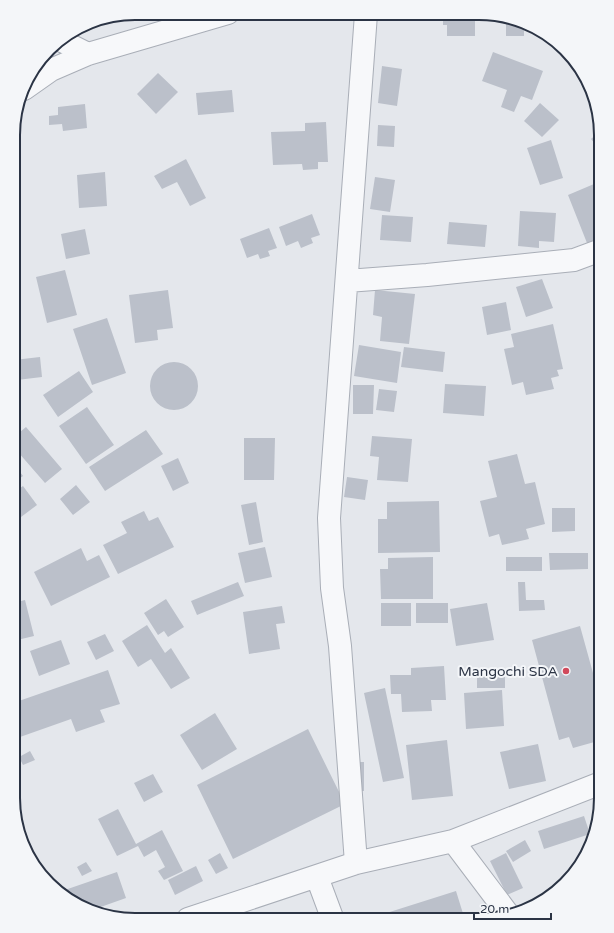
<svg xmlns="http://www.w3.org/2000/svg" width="614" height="933" viewBox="0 0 614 933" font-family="'Varela Round',sans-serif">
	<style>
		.building { fill: #bbc0ca }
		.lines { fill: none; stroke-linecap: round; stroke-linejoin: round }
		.minor-casing { stroke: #a9aeb7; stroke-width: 24 }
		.minor { stroke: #f7f8fa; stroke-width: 22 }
		.poi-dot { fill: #d1495b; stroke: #f4f6f9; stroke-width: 1.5 }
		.labels { text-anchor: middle; stroke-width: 4; stroke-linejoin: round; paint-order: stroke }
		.poi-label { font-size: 14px; fill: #2b3445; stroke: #f4f6f9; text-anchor: end }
		.rim { fill: none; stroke: #2b3445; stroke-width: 2 }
	</style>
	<rect width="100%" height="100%" fill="#e4e7ec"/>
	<path class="building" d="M443,14h32v22h-28v-11h-4z
		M506,19l18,7v10h-18z
		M493,52l50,19 -11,29 -11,-4 -7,16 -13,-5 6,-17 -25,-9z
		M382,66l20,3 -5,37 -19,-3z
		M158,73l20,19 -22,22 -19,-20z
		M232,90l2,22 -36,3 -2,-22z
		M540,103l19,17 -17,17 -18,-16z
		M85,104l2,24 -24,3 -1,-7 -13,1v-9l9,-1v-8z
		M326,122l2,40h-10v7l-15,1 -1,-6 -29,1 -2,-33 34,-1v-8z
		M378,125l17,1 -1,21 -17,-1z
		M600,131l1,4v16l-10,-12z
		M551,140l12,38 -23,7 -13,-37z
		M186,159l20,39 -16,8 -13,-24 -15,7 -8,-13z
		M105,172l2,34 -28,2 -2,-33z
		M375,177l20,3 -5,32 -20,-3z
		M594,184l7,18v35l-14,6 -19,-48z
		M520,211l36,2 -2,29 -15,-1v7l-21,-2z
		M312,214l8,21 -9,3 2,5 -12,5 -3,-7 -12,5 -7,-19z
		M382,215l31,2 -2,25 -31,-2z
		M449,222l38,3 -2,22 -38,-3z
		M269,228l8,20 -9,3 2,5 -10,3 -2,-5 -11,4 -7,-19z
		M85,229l5,25 -24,5 -5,-25z
		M65,270l12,45 -30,8 -11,-46z
		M542,279l11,29 -27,9 -10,-30z
		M168,290l5,38 -16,2 1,10 -23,3 -6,-48z
		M375,290l40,4 -6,50 -29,-3 2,-24 -9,-2z
		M506,302l5,28 -24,5 -5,-28z
		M107,318l19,55 -34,12 -19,-56z
		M553,324l10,45 -6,1 2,6 -8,2 3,11 -28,6 -3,-13 -11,3 -8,-36 10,-2 -3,-13z
		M359,345l42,7 -4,31 -43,-7z
		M404,347l41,5 -2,20 -42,-5z
		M40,357l2,20 -25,3 -3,-20z
		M150 386a24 24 0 1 1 48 0a24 24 0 1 1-48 0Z
		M79,371l14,21 -35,25 -15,-22z
		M445,384l41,2 -2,30 -41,-3z
		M353,385h21l-1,29h-20z
		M379,389l18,2 -3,21 -18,-2z
		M87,407l27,38 -28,19 -27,-38z
		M26,427l36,42 -17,14 -27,-31 -3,2 -1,-2v-15z
		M146,430l17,24 -58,37 -16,-24z
		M372,436l40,3 -4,43 -31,-2 2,-23 -9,-1z
		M244,438h31l-1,42h-30z
		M517,454l8,30 10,-2 10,42 -19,5 3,10 -27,6 -3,-11 -10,3 -9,-36 17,-4 -9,-36z
		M178,458l11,25 -16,8 -12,-25z
		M14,464l9,12 -10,7z
		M347,477l21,3 -3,20 -21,-3z
		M76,485l14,17 -17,13 -13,-16z
		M23,486l14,19 -24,18v-30z
		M439,501l1,51 -62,1v-34h9v-17z
		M256,502l7,40 -14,3 -8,-40z
		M552,508h23v23l-23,1z
		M144,511l5,10 9,-4 16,30 -56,27 -15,-29 24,-12 -6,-11z
		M265,547l7,30 -27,6 -7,-30z
		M81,548l6,13 12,-6 11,22 -59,29 -17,-34z
		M549,553h39v16l-38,1z
		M433,557v42h-52l-1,-30h8v-11z
		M506,557h36v14h-36z
		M238,582l6,14 -47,19 -6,-14z
		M518,582h7l1,18h18l1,10 -26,1z
		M166,599l18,28 -16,10 -4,-6 -6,4 -14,-22z
		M25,600l9,36 -21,5v-38z
		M381,603h30v23h-30z
		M416,603h32v20h-32z
		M487,603l7,37 -38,6 -6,-37z
		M282,606l3,17 -9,1 4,25 -31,5 -6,-42z
		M147,625l18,28 6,-5 19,30 -19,11 -20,-30 -13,8 -16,-26z
		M580,626l21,76v26l-6,1 3,12 -25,7 -4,-11 -10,3 -27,-100z
		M105,634l9,17 -18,9 -9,-18z
		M61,640l9,24 -31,12 -9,-25z
		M444,666l2,34h-15l1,11 -30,1 -1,-18h-10l-1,-19h21v-7z
		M108,670l12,34 -20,6 5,12 -29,10 -5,-13 -51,18 -7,-20v-14z
		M477,674h28v14h-28z
		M385,688l19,90 -21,4 -19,-89z
		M502,690l2,36 -38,3 -2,-36z
		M215,713l22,36 -35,21 -22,-35z
		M308,729l37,75 -112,55 -36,-74z
		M447,740l6,56 -41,4 -6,-55z
		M538,744l8,37 -37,8 -9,-37z
		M30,751l5,9 -12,5 -4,-8z
		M355,762h9v29h-9z
		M153,774l10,18 -19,10 -10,-19z
		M118,809l18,35 26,-14 21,41 -19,9 -6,-9 7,-4 -9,-17 -12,7 -6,-11 -21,10 -19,-37z
		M584,816l6,18 -46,15 -6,-18z
		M525,840l6,11 -18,11 -7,-11z
		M220,853l8,15 -12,6 -8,-14z
		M506,853l17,35 -16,7 -17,-34z
		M86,862l6,9 -10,5 -5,-9z
		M196,866l7,15 -28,14 -7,-15z
		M117,872l9,26 -31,11 -34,-14 -2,-3z
		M456,891l9,29h-87l-1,-4z"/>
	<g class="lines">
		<g class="minor-casing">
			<path id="minor" d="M60,40l28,14
				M24,89l27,-19 37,-16 140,-41
				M347,281l80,-6 147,-15 27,-10
				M453,841l55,73
				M356,863l-16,-217 -8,-58 -3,-70 37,-504
				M317,877l16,43
				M188,919l168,-56 97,-22 148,-58"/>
		</g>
		<use href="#minor" class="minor"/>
	</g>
	<circle class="poi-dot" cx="566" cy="671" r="4"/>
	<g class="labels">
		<g class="poi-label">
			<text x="558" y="676">Mangochi SDA</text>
		</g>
	</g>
	<path d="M0 0H614V933H0ZM135 20H479A115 115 0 0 1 594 135V798A115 115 0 0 1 479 913H135A115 115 0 0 1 20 798V135A115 115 0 0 1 135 20Z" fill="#f4f6f9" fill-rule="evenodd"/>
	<path class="rim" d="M135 20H479A115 115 0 0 1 594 135V798A115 115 0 0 1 479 913H135A115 115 0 0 1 20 798V135A115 115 0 0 1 135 20Z"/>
	<path d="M474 913v6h77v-6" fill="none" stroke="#2b3445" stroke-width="2"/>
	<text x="480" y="913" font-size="12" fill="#2b3445" stroke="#f4f6f9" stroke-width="3" paint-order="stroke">20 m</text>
</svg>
